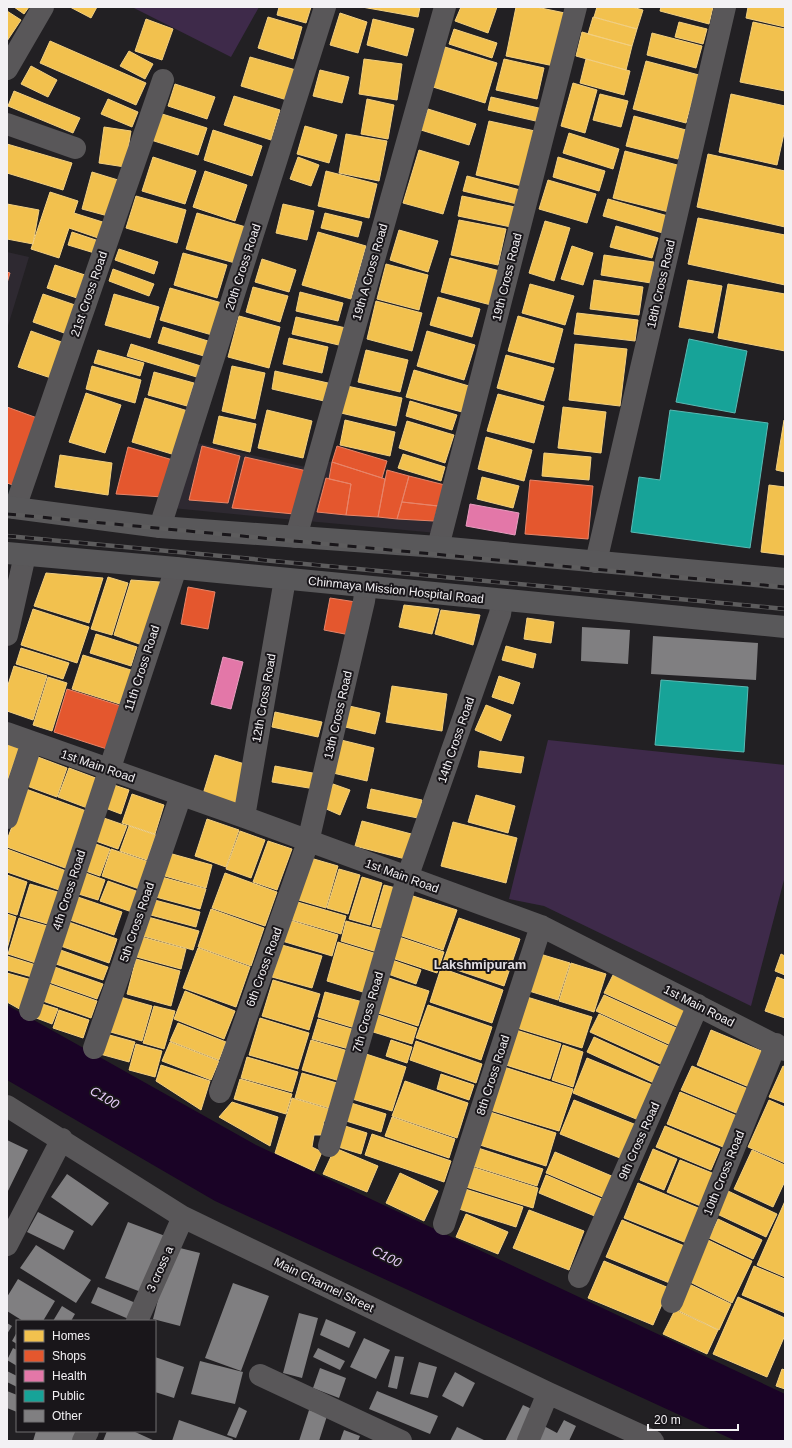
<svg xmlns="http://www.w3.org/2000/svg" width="792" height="1448" viewBox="0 0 792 1448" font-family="Helvetica,sans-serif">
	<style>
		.built { fill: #2e2931 }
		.green { fill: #3e2a4a }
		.water { fill: #1a0326 }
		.homes { fill: #f2c14e; stroke: #f2cf80 }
		.shops { fill: #e4572e; stroke: #e88569 }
		.health { fill: #e377a8; stroke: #e89cbf }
		.public { fill: #17a398; stroke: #59bab4 }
		.building { fill: #807f81 }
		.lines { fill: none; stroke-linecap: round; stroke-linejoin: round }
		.minor { stroke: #595759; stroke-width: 22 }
		.major { stroke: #59585a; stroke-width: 22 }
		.rail-casing { stroke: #5d5c5d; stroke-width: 4.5 }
		.rail { stroke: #19161a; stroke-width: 3; stroke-dasharray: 9; stroke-linecap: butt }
		.labels { text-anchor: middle; stroke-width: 4; stroke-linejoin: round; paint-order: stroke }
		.street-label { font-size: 12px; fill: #f3f1f4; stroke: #19161a }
		.neighbourhood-label { font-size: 13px; font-weight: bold; fill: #e2dee4; stroke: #19161a }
		.water-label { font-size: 13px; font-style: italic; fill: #e8cdfa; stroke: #19161a }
	</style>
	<rect width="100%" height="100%" fill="#222023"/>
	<path class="built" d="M7,252l22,5 -22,72z
		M193,442l117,26 -15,52 -123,-12z
		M322,460l125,33 -10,40 -130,-12z"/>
	<path class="green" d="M132,7h127l-28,50z
		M548,740l237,25v111l-34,130 -207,-100 -35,-7z"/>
	<path class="water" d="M7,1005l249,140 529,249v47h-49l-521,-240 -208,-121z"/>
	<path class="homes" d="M14,7h15l-5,7z
		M70,7h27l-6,11z
		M279,7h32l-5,16 -29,-8z
		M362,7h58l-2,10z
		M461,7h36l-9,26 -33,-12z
		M516,7h20l29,6 -11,53 -48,-10z
		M597,7h35l11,3 -6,19 -43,-12z
		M661,7h52l-4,17 -49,-13z
		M748,7h37v20l-39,-9z
		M7,11l14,9 -14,21z
		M340,13l27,9 -9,31 -28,-8z
		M268,17l34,10 -9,32 -35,-11z
		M593,17l44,12 -5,17 -44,-12z
		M146,19l27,10 -11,31 -27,-9z
		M373,19l41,10 -7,27 -40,-11z
		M679,22l28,7 -4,15 -28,-7z
		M753,22l32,7v62l-45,-9z
		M454,29l43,14 -5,15 -43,-14z
		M582,32l50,14 -6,24 -50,-14z
		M652,33l50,13 -6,22 -49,-13z
		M50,41l96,42 -10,22 -96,-42z
		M445,47l52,16 -12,40 -52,-16z
		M129,51l24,13 -8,15 -25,-13z
		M250,57l46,13 -9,30 -46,-14z
		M364,59l38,5 -5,36 -38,-6z
		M504,59l40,9 -7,31 -41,-9z
		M586,59l44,12 -6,24 -44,-12z
		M646,61l53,14 -13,48 -53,-14z
		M31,66l26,14 -9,17 -27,-13z
		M320,70l29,7 -7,26 -29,-7z
		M573,83l24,7 -12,43 -24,-7z
		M175,84l40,13 -8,22 -39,-13z
		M14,91l66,27 -7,15 -65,-27z
		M600,94l28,7 -7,26 -28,-7z
		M731,94l54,12v23l-8,36 -58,-13z
		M234,96l46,14 -9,30 -47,-15z
		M491,97l52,12 -3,13 -52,-12z
		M108,99l30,13 -6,15 -31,-13z
		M367,99l27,6 -6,34 -27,-5z
		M428,109l48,15 -7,21 -48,-15z
		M159,113l48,15 -9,27 -47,-15z
		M634,116l52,14 -8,29 -52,-13z
		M489,121l46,10 -13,55 -46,-11z
		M305,126l32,9 -8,28 -32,-9z
		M104,127l27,4 -6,36 -26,-4z
		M213,130l49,16 -10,30 -48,-16z
		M569,133l50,16 -6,20 -50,-16z
		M346,134l41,7 -8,40 -40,-8z
		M7,144l65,19 -9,27 -56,-17z
		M419,150l40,12 -16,52 -40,-11z
		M625,151l56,15 -12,46 -56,-14z
		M708,154l77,17v56l-88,-20z
		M153,157l43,14 -11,33 -43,-13z
		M298,157l21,8 -8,21 -21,-7z
		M558,157l47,14 -6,20 -46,-14z
		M205,171l42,14 -12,36 -42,-14z
		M326,171l51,13 -8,34 -51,-12z
		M92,172l26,8 -10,36 -26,-7z
		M467,176l53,14 -3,14 -54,-13z
		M548,180l48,14 -9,29 -48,-14z
		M50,192l28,9 -4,12 35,11 -5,16 -35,-12 -10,30 -28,-9z
		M136,196l50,14 -9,33 -51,-15z
		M462,196l53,11 -4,20 -53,-11z
		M608,199l60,17 -5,17 -60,-17z
		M7,204l32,6 -6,34 -26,-5z
		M283,204l31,7 -7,29 -31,-7z
		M197,213l49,14 -11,36 -49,-14z
		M325,213l37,9 -4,15 -37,-9z
		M698,218l87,17v50l-97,-21z
		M459,220l47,9 -8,36 -47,-10z
		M545,221l25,7 -16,53 -25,-8z
		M616,226l42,12 -6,20 -42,-11z
		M399,230l39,11 -10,31 -38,-12z
		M72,232l33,11 -4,12 -33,-10z
		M318,232l48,14 -15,53 -49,-14z
		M572,246l21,7 -10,32 -22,-6z
		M119,249l39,13 -4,12 -39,-14z
		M183,253l44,12 -10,33 -43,-13z
		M604,255l50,7 -3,21 -50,-8z
		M450,258l50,13 -9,34 -50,-13z
		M262,259l34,11 -7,22 -34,-10z
		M386,264l42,11 -9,35 -42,-11z
		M55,265l30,10 -8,23 -30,-10z
		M113,269l41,15 -5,12 -40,-15z
		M594,280l49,7 -4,28 -49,-6z
		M688,280l34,6 -9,47 -34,-6z
		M530,284l44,12 -9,29 -43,-12z
		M728,284l57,10v57l-67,-13z
		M253,287l35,9 -8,26 -34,-10z
		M170,288l52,15 -10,32 -52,-15z
		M300,292l43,11 -5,18 -42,-10z
		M43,294l35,12 -11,28 -34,-12z
		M114,294l45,13 -9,31 -45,-13z
		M438,297l42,12 -8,28 -42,-12z
		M376,301l46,12 -10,38 -45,-12z
		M577,313l61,7 -3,21 -61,-7z
		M239,316l41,11 -11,41 -41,-11z
		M518,316l45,13 -9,34 -46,-12z
		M296,317l50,11 -3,18 -51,-12z
		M163,327l45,14 -4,15 -46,-13z
		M31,331l36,13 -13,35 -36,-12z
		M427,331l48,14 -11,35 -47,-14z
		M289,338l39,9 -6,26 -39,-9z
		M131,344l73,23 -4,11 -73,-22z
		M575,344l52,5 -7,57 -51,-6z
		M98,350l46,13 -4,13 -46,-13z
		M366,350l42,10 -8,32 -42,-10z
		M506,355l48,13 -10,33 -47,-13z
		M92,366l49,14 -6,23 -49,-14z
		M232,366l33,7 -10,46 -33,-8z
		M414,370l55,16 -7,26 -56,-15z
		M275,371l53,12 -4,18 -52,-12z
		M154,372l40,11 -7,23 -39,-11z
		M347,386l55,12 -6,28 -55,-13z
		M86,393l35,12 -16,48 -36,-11z
		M498,394l46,12 -10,37 -47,-12z
		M145,398l43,13 -13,44 -43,-13z
		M410,401l47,14 -5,15 -46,-14z
		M563,407l43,5 -5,41 -43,-5z
		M267,410l45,11 -9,37 -45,-10z
		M219,416l37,8 -6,28 -37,-9z
		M345,420l50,12 -5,24 -50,-11z
		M784,420h1v52l-9,-2z
		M407,421l47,14 -9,28 -46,-15z
		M486,437l46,13 -8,31 -46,-12z
		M544,453l47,4 -2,23 -47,-4z
		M403,454l42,13 -4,14 -43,-13z
		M60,455l52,8 -4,32 -53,-8z
		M482,477l37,9 -6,22 -36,-9z
		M769,485l16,2v68l-24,-3z
		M46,573l57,5 -14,45 -55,-17z
		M108,577l20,6 -16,52 -21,-6z
		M131,580l29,2 -18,63 -28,-10z
		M404,605l35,4 -7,25 -33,-7z
		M33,609l56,18 -12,36 -56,-18z
		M441,610l39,5 -7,30 -38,-11z
		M527,618l27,4 -3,21 -27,-4z
		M96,634l41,13 -6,19 -41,-13z
		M506,646l30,8 -3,14 -31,-8z
		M21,648l48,15 -6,16 -47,-15z
		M83,655l51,16 -11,34 -51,-16z
		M14,666l33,10 -14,44 -26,-9v-23z
		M499,676l21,7 -7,21 -21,-7z
		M48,677l19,6 -15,48 -19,-6z
		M392,686l55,8 -5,37 -56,-9z
		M345,705l35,8 -5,21 -34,-8z
		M486,705l25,10 -10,26 -26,-11z
		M275,712l47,10 -4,15 -46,-10z
		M341,740l33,8 -7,33 -34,-8z
		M7,744l12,4 -12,34z
		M480,751l44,6 -3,16 -43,-6z
		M215,755l33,10 -13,39 -32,-10z
		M38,757l29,11 -10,29 -30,-11z
		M275,766l43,8 -3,15 -43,-7z
		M69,768l32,12 -11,29 -32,-12z
		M108,783l21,7 -8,24 -21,-8z
		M333,784l17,6 -10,25 -16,-7z
		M26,789l63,23 -21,57 -61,-22v-7z
		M371,789l51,11 -4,18 -51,-10z
		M132,794l32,11 -9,29 -33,-11z
		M476,795l39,11 -7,27 -40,-11z
		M98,816l29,10 -9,23 -28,-10z
		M207,819l32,11 -13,37 -31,-11z
		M362,821l57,15 -6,25 -58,-15z
		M453,822l64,16 -11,45 -65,-17z
		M129,826l27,9 -9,25 -27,-9z
		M240,831l25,9 -14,38 -25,-9z
		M268,841l24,8 -15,41 -24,-8z
		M90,842l20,7 -10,27 -20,-7z
		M7,849l62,23 -7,19 -55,-19z
		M111,849l41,14 -10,27 -40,-14z
		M165,852l47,13 -6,23 -48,-14z
		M307,857l31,9 -12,42 -31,-9z
		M339,869l21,6 -12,39 -21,-6z
		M80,871l25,9 -7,20 -26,-8z
		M225,873l52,19 -12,34 -53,-18z
		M7,875l20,7 -10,33 -10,-3z
		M158,876l48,13 -6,20 -48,-13z
		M362,877l20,6 -12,42 -21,-6z
		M108,881l31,11 -7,20 -32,-11z
		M30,884l31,9 -10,32 -31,-9z
		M384,885l16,4 -11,41 -17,-4z
		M72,895l50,17 -8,23 -50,-17z
		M413,896l44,14 -14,40 -44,-15z
		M151,899l49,13 -4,15 -49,-13z
		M294,901l52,15 -5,18 -52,-15z
		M211,909l53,19 -13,38 -53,-19z
		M7,914l9,3 -9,32z
		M148,917l51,14 -6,19 -50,-14z
		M19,918l32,9 -12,37 -31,-10z
		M459,918l61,21 -16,47 -62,-21z
		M63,920l54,19 -8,24 -54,-19z
		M289,920l49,15 -6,21 -50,-15z
		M346,921l38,10 -7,21 -36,-11z
		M138,936l48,13 -5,20 -48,-13z
		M399,937l45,15 -7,21 -45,-15z
		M338,942l39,12 -11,39 -39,-12z
		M282,945l40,11 -10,32 -40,-11z
		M55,948l53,19 -5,13 -53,-18z
		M198,948l52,19 -14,40 -53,-19z
		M540,954l30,9 -12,37 -29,-9z
		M781,954l4,2v19l-10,-4z
		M7,956l29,9 -4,12 -25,-7z
		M136,959l44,12 -9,35 -44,-12z
		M392,960l29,10 -5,14 -28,-10z
		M571,963l35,11 -12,38 -35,-11z
		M49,965l54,19 -6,15 -54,-19z
		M441,968l62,22 -11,33 -62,-21z
		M7,973l25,7 -9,31 -16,-9z
		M613,975l79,36 -9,18 -79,-36z
		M386,977l43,14 -11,35 -43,-14z
		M777,977l8,3v38l-20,-7z
		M273,980l47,14 -11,36 -47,-14z
		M43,982l54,19 -6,17 -54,-19z
		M185,991l50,20 -11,28 -50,-20z
		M325,992l38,10 -8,26 -37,-11z
		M604,995l79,36 -8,16 -79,-36z
		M117,996l35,10 -10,35 -35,-10z
		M527,997l65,20 -10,31 -65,-20z
		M36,1002l22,7 -6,15 -21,-8z
		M428,1005l64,22 -11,33 -65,-22z
		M154,1006l21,5 -11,38 -21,-6z
		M59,1010l30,10 -6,18 -30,-10z
		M375,1014l42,14 -5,16 -42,-13z
		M599,1014l76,35 -8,18 -77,-35z
		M260,1018l49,15 -11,36 -49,-14z
		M318,1019l37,11 -6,19 -37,-10z
		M178,1023l48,19 -7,18 -49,-19z
		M516,1030l45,14 -11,35 -44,-14z
		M711,1030l53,22 -15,35 -52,-22z
		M106,1034l29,8 -6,20 -29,-8z
		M594,1037l70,32 -8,15 -69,-32z
		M311,1040l37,11 -8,30 -38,-11z
		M391,1040l21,7 -5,16 -21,-7z
		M416,1041l66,23 -6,19 -66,-23z
		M170,1042l49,19 -8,19 -49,-19z
		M136,1044l26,7 -7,26 -26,-7z
		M563,1045l20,7 -10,35 -21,-7z
		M363,1053l43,14 -14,44 -43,-13z
		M247,1057l51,15 -6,20 -51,-14z
		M587,1058l68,28 -14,35 -68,-28z
		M161,1065l49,16 -9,29 -45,-29z
		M692,1066l59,24 -10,25 -60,-25z
		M783,1066l2,1v36l-16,-6z
		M504,1067l69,22 -14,42 -69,-21z
		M302,1073l35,10 -8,25 -34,-10z
		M441,1074l33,11 -5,15 -32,-11z
		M240,1079l52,15 -6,20 -52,-15z
		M405,1081l63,22 -11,35 -65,-22z
		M680,1092l62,26 -14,31 -61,-25z
		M292,1098l40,12 -3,12 -5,-1 -2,14h-8l-2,12 10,5 -8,19 -39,-18z
		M574,1100l65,26 -14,34 -65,-26z
		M769,1100l16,7v56l-37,-16z
		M232,1102l46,15 -8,29 -51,-29z
		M348,1102l38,12 -5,18 -38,-12z
		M490,1112l66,21 -10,33 -66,-21z
		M392,1117l63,22 -6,19 -64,-22z
		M342,1125l25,8 -6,21 -26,-8z
		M665,1126l55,23 -9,21 -55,-23z
		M372,1134l79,27 -7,21 -79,-27z
		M335,1148l43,18 -11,26 -44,-18z
		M478,1148l65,21 -6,17 -64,-20z
		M653,1149l24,10 -13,31 -24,-10z
		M752,1150l33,15v16l-12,26 -39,-18z
		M555,1152l59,25 -9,21 -59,-25z
		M680,1160l37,15 -14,32 -36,-15z
		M472,1167l66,21 -5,20 -67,-21z
		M400,1173l38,18 -14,30 -38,-18z
		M546,1175l58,25 -7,17 -58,-24z
		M638,1183l65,27 -14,34 -65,-26z
		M465,1189l58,18 -7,20 -57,-18z
		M728,1191l49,23 -11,23 -49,-23z
		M785,1201v76l-28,-12z
		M529,1210l55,21 -15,39 -56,-22z
		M466,1214l42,18 -10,22 -42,-17z
		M718,1219l44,21 -9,19 -44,-21z
		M622,1220l65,27 -15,37 -66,-27z
		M708,1240l44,21 -20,42 -44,-22z
		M604,1261l65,27 -16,37 -65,-27z
		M754,1266l31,13v34l-43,-18z
		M687,1283l44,21 -12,26 -44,-21z
		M738,1297l47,21v17l-18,42 -54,-23z
		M675,1310l43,20 -11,24 -44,-20z
		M782,1369l3,1v19l-9,-3z"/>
	<path class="shops" d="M7,272l3,1 -3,10z
		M7,407l33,12 -24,67 -9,-3z
		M202,446l38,10 -12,47 -39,-3z
		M337,446l50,15 -5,17 -50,-16z
		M128,447l45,13 -10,37 -47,-3z
		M245,457l62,14 -13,43 -62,-6z
		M332,462l53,17 -7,38 -32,-2 5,-31 -22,-5z
		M387,470l22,6 -12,43 -19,-2z
		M409,476l36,9 -7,21 -36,-4z
		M326,478l25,6 -5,31 -29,-3z
		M530,480l63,6 -5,53 -63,-5z
		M402,502l36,4 -4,15 -37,-2z
		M188,587l27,5 -7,37 -27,-5z
		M330,598l26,4 -6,33 -26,-5z
		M67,689l57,18 -14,43 -56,-18z"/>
	<path class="health" d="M470,504l49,9 -4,22 -49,-9z
		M223,657l20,5 -12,47 -20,-5z"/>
	<path class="public" d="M689,339l58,12 -12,62 -59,-11z
		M670,410l98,13 -18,125 -119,-16 8,-55 21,3z
		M661,680l87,7 -4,65 -89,-7z"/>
	<path class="building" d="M582,627l48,3 -2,34 -47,-3z
		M653,636l105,7 -2,37 -105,-6z
		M7,1140l21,10 -21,43z
		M67,1174l42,29 -17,23 -41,-29z
		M38,1212l36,19 -10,19 -37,-18z
		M128,1222l40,15 -22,57 -41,-16z
		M36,1245l55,35 -15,23 -56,-35z
		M172,1246l28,7 -20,73 -27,-7z
		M18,1279l37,22 -12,20h-20l-16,-10v-14z
		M233,1283l36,13 -28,75 -36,-13z
		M98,1287l40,17 -7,16 -40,-17z
		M62,1306l13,8 -4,7h-18z
		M299,1313l19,5 -16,60 -19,-5z
		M326,1319l30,13 -7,16 -29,-13z
		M7,1323l5,3 -5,8z
		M17,1332v12l-5,-3z
		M364,1338l26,12 -14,29 -26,-12z
		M13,1348l4,2v16l-10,-6z
		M318,1348l27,13 -5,9 -27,-13z
		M395,1356l9,1 -7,32 -9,-2z
		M155,1357l29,10 -10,31 -19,-6z
		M200,1361l43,11 -8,32 -44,-10z
		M419,1362l18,5 -9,31 -18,-4z
		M320,1368l26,10 -7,20 -26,-10z
		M7,1371l10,5v11l-10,-5z
		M455,1372l20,11 -12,24 -21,-11z
		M7,1391l10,4v17l-10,-4z
		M377,1391l61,25 -8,18 -61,-25z
		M523,1405l13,6 -15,30h-16z
		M239,1407l8,4 -11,27 -9,-3z
		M309,1410l18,6 -8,25h-20z
		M179,1420l54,19 -1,2h-60z
		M564,1420l12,6 -7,15h-33l8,-15 13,7z
		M457,1427l29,14h-36z
		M344,1430l16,6 -2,5h-18z
		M36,1431h35l8,2 -2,8h-44z
		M107,1431h26l22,10h-52z"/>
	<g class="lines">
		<path class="minor" d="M7,69l36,-62
			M7,124l68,24
			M15,508l148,-428
			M160,527l165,-520
			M296,537l149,-530
			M438,547l138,-540
			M596,562l129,-555
			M7,635l18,-80
			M7,733l237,84 297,109 244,124
			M244,817l41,-238
			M7,818l25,-76
			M30,1010l146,-442
			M94,1048l87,-253
			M220,1092l88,-250 56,-241 2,-14
			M7,1106l176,111 365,176 105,48
			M329,1146l78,-268 93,-264 2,-13
			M444,1224l97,-298
			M7,1245l55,-106
			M579,1277l119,-272
			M672,1302l104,-258
			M137,1321l46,-104
			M260,1375l141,66
			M83,1441l5,-10
			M528,1441l20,-48"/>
		<path class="major" d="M7,507l153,20 278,20 347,32
			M7,553l169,15 609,59"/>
		<g class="rail-casing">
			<path id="rail" d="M7,514l778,73
				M7,536l778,73"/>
		</g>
		<use href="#rail" class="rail"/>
	</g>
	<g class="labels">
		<g class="street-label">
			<text transform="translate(243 267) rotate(-72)" y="4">20th Cross Road</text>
			<text transform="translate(370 272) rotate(-74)" y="4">19th A Cross Road</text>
			<text transform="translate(507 277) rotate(-76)" y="4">19th Cross Road</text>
			<text transform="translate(661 284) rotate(-77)" y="4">18th Cross Road</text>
			<text transform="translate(89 294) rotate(-71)" y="4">21st Cross Road</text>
			<text transform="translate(396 590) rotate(6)" y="4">Chinmaya Mission Hospital Road</text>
			<text transform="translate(142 668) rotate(-72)" y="4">11th Cross Road</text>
			<text transform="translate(264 698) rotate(-80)" y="4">12th Cross Road</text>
			<text transform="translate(338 715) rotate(-77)" y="4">13th Cross Road</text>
			<text transform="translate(456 740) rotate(-71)" y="4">14th Cross Road</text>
			<text transform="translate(98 766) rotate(19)" y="4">1st Main Road</text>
			<text transform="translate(402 876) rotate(20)" y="4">1st Main Road</text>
			<text transform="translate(69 890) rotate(-72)" y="4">4th Cross Road</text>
			<text transform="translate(137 922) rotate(-71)" y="4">5th Cross Road</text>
			<text transform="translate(264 967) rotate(-70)" y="4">6th Cross Road</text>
			<text transform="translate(699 1006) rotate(27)" y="4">1st Main Road</text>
			<text transform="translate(368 1012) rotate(-74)" y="4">7th Cross Road</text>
			<text transform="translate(493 1075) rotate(-72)" y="4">8th Cross Road</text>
			<text transform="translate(639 1141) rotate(-66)" y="4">9th Cross Road</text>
			<text transform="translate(724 1173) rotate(-68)" y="4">10th Cross Road</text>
			<text transform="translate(160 1269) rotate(-66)" y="4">3 cross a</text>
			<text transform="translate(324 1285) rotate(26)" y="4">Main Channel Street</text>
		</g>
		<g class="neighbourhood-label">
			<text x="480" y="969">Lakshmipuram</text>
		</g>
		<g class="water-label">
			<text transform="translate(105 1097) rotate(31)" y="5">C100</text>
			<text transform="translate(387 1256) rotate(27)" y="5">C100</text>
		</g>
	</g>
	<rect width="792" height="1448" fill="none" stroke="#f3f1f4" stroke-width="16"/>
	<rect x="16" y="1320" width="140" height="112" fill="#19161a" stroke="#706e71"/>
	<rect x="24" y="1330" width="20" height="12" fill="#f2c14e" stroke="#706e71"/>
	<text x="52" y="1340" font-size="12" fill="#f3f1f4">Homes</text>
	<rect x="24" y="1350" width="20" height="12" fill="#e4572e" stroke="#706e71"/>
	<text x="52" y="1360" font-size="12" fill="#f3f1f4">Shops</text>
	<rect x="24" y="1370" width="20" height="12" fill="#e377a8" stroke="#706e71"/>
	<text x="52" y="1380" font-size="12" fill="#f3f1f4">Health</text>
	<rect x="24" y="1390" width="20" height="12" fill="#17a398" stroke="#706e71"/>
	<text x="52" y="1400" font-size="12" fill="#f3f1f4">Public</text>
	<rect x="24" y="1410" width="20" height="12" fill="#807f81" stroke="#706e71"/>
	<text x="52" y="1420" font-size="12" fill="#f3f1f4">Other</text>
	<path d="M648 1424v6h90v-6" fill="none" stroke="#f3f1f4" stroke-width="2"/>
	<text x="654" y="1424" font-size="12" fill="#f3f1f4" stroke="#19161a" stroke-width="3" paint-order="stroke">20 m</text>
</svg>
